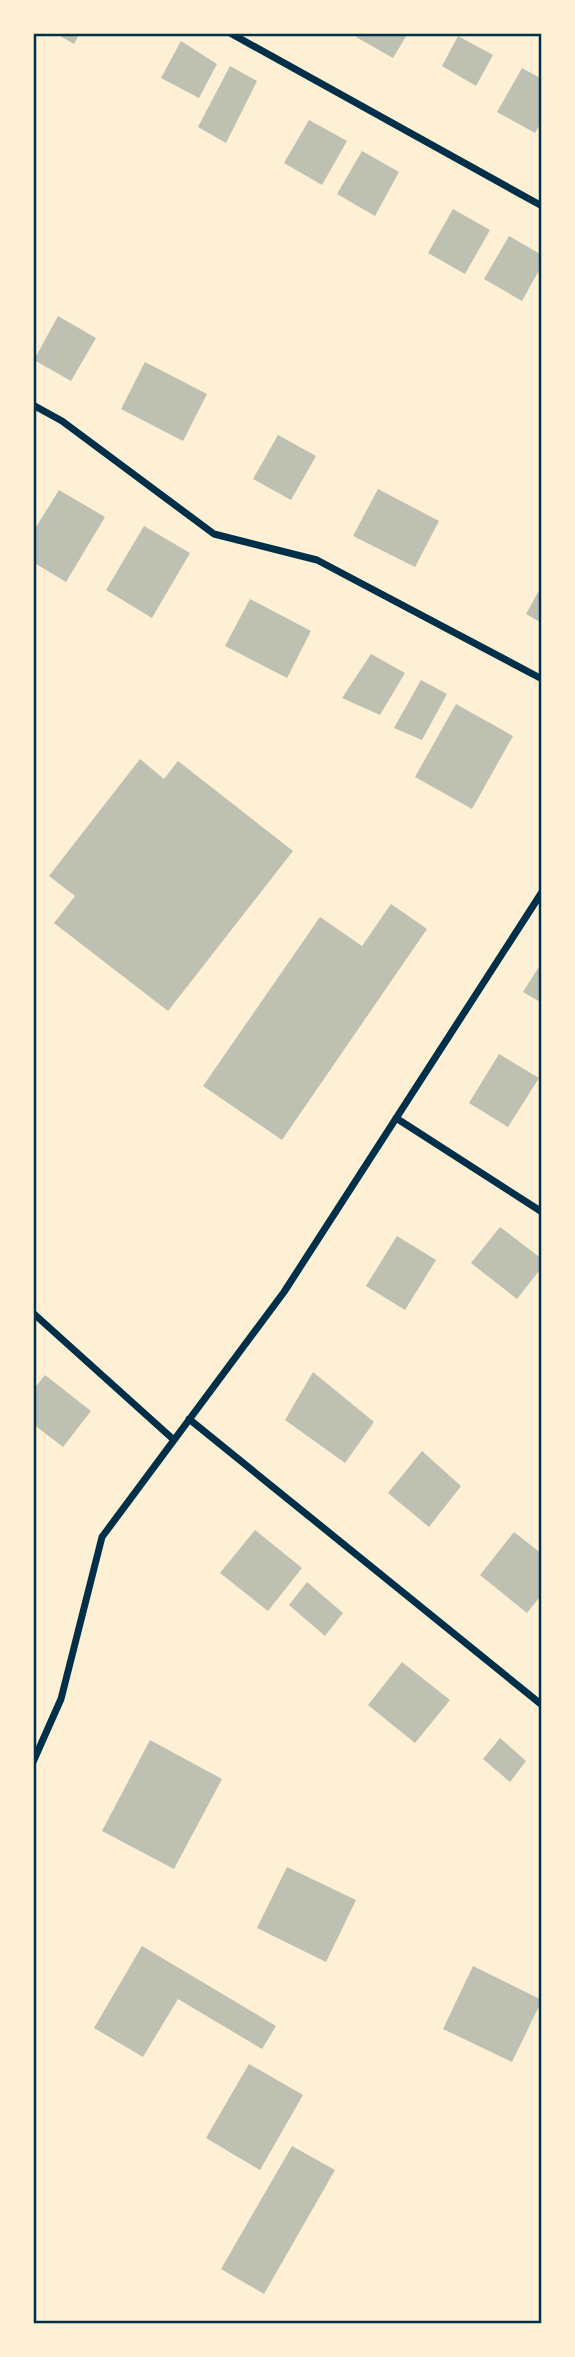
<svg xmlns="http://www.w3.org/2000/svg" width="575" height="2357" viewBox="0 0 575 2357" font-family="'Alegreya Sans',sans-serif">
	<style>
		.building { fill: #bec0b2 }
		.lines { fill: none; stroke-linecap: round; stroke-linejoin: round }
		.minor { stroke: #003049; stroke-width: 7 }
		.neatline { fill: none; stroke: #003049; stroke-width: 2.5 }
	</style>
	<rect width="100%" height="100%" fill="#fdf0d5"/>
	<path class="building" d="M55,33h25l-6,11z
		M358,33h50l-15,25 -37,-21z
		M458,36l35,19 -17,31 -34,-20z
		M181,41l36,23 -18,34 -38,-20z
		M230,66l27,15 -31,62 -28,-16z
		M522,68l20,11v42l-7,12 -38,-21z
		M309,120l38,21 -25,44 -38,-22z
		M362,151l37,21 -24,44 -38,-22z
		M453,209l37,21 -25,44 -37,-21z
		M509,236l33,19v10l-20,36 -38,-22z
		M58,316l38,22 -25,43 -37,-21z
		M145,362l62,32 -24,47 -62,-32z
		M278,435l38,21 -25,44 -38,-21z
		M378,489l61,32 -24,46 -62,-31z
		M59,490l46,27 -39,65 -33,-20v-30z
		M144,526l46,27 -38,65 -46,-28z
		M542,585v38l-16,-9z
		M250,599l61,32 -24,47 -62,-32z
		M371,654l34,19 -25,42 -38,-17z
		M421,680l26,14 -25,46 -28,-12z
		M456,704l57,32 -41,73 -57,-32z
		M140,759l24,20 14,-18 115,90 -125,160 -114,-88 21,-27 -26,-20z
		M391,904l36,25 -145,211 -79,-54 117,-169 42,29z
		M542,962v41l-19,-11z
		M499,1054l40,24 -31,49 -39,-24z
		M500,1227l42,32v8l-25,32 -46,-36z
		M397,1236l39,24 -31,50 -39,-24z
		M313,1372l61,50 -29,41 -60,-43z
		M45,1375l46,36 -28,36 -30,-23v-34z
		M422,1451l39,35 -32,41 -41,-34z
		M255,1530l47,38 -34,43 -48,-38z
		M514,1532l28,22v40l-15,19 -47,-38z
		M307,1582l36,31 -18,23 -36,-31z
		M402,1662l48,38 -35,43 -47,-38z
		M500,1738l26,23 -16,21 -27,-23z
		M150,1740l72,39 -48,90 -72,-38z
		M287,1867l69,33 -30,62 -69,-34z
		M142,1946l134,80 -14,23 -84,-50 -35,58 -49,-29z
		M473,1966l69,34 -30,62 -69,-33z
		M249,2064l54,31 -43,75 -54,-32z
		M292,2146l43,24 -71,124 -43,-25z"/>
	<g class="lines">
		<path class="minor" d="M230,33l312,173
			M33,405l29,16 152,113 103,26 225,119
			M396,1118l146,94
			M33,1313l141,127
			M189,1419l353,286
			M33,1762l28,-63 41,-162 182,-245 258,-400"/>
	</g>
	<rect width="575" height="2357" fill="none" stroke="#fdf0d5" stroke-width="70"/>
	<rect x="35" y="35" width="505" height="2287" class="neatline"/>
</svg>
